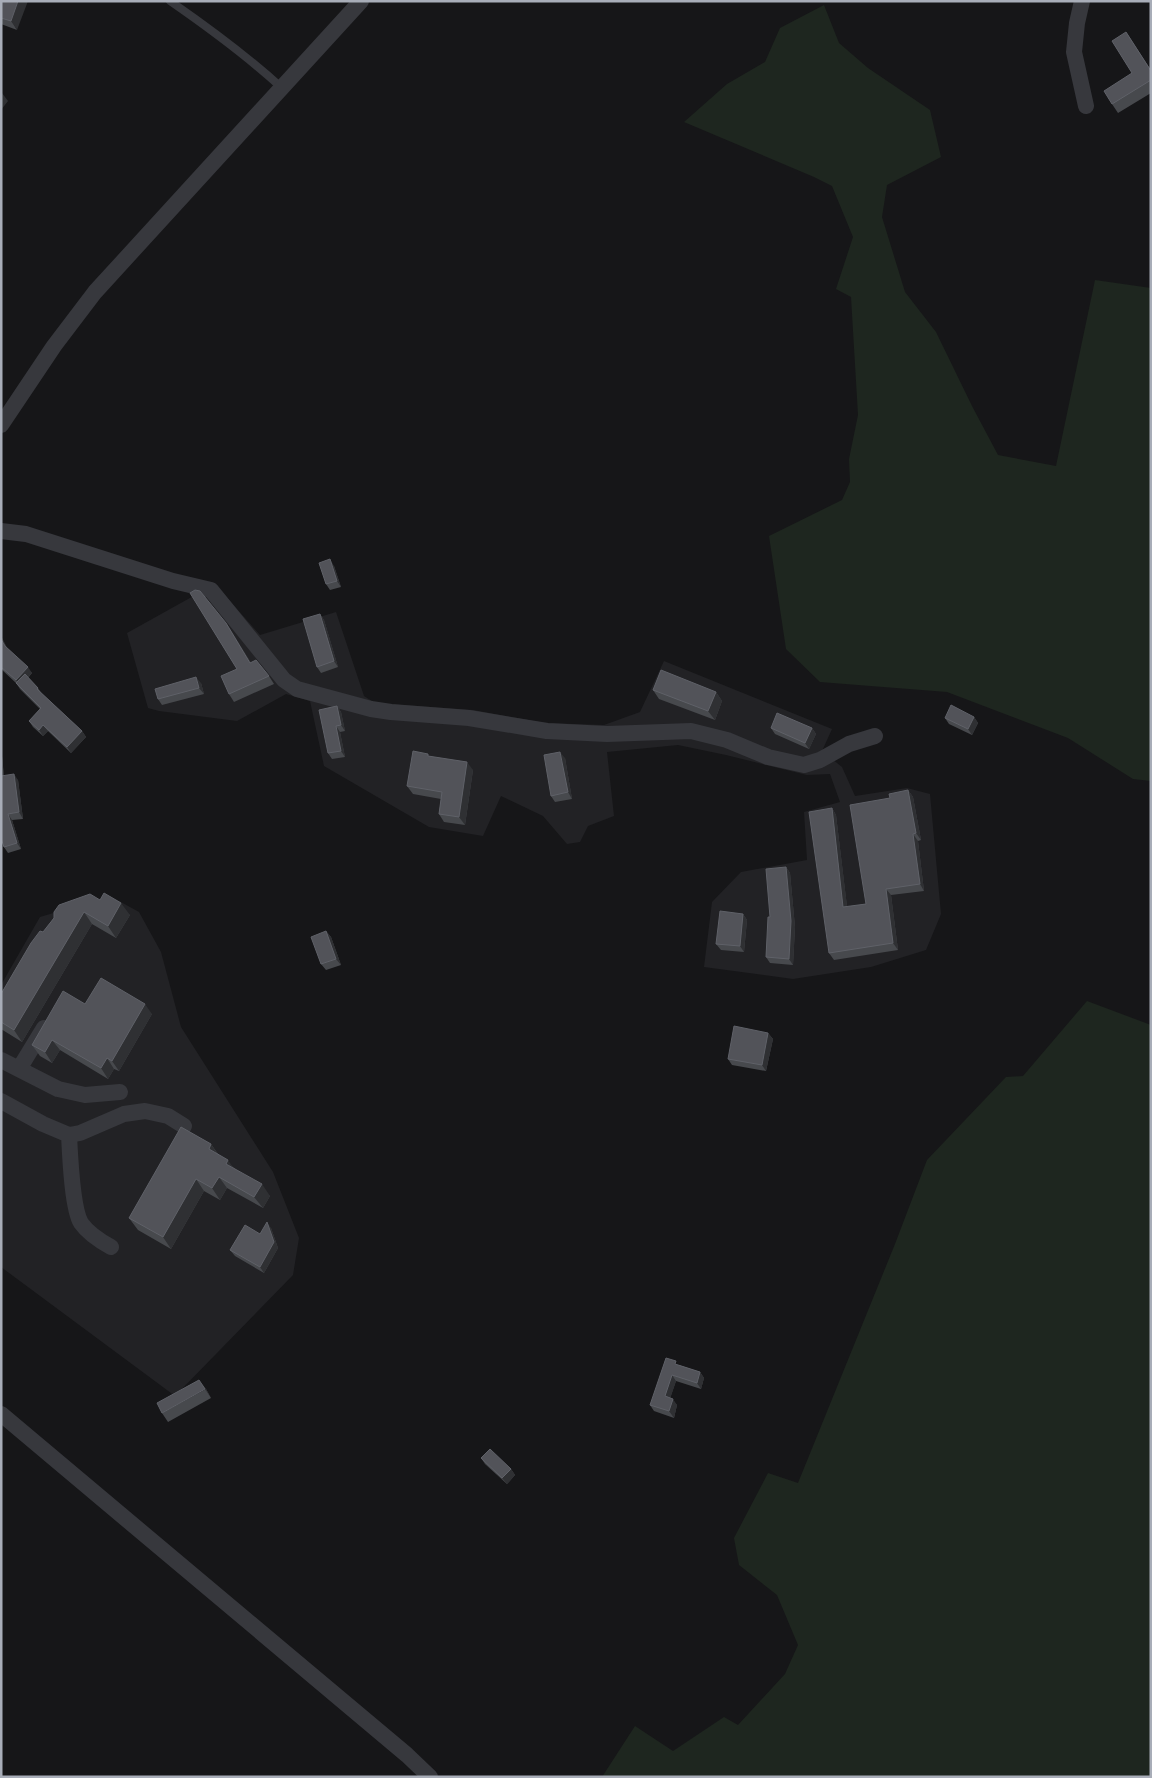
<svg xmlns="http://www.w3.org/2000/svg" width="1152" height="1778" viewBox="0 0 1152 1778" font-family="Rubik,sans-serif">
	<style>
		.built { fill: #222225 }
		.green { fill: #1e261f }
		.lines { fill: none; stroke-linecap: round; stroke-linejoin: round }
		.service { stroke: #37383d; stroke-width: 8 }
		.minor { stroke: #37383d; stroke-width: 16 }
		.wall { fill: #47494d }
		.shaded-wall { fill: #2f3033 }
		.building { fill: #525359; stroke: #5f6168 }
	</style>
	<rect width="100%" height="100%" fill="#161618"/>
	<path class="built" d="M215,584l45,51 76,-23 28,84 11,7 98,7 72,13 59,2 36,-13 24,-51 168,68 -10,22 20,16 13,29 52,-8 23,6 11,120 -15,36 -55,17 -78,12 -89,-12 8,-65 29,-30 66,-12 -3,-48 36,-10 -10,-28 -23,1 -81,-20 -48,-10 -71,7 7,64 -26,10 -8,16 -13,2 -24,-28 -42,-20 -18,40 -54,-9 -105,-61 -14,-65 -24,-7 -49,27 -78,-10 -11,-3 -21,-75z
		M110,896l29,16 22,40 20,75 92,145 26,66 -6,37 -118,121 -174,-129v-282l39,-68z"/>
	<path class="green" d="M824,5l15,38 29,25 62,42 11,47 -54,28 -5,32 23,75 31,40 36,74 26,49 58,11 39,-186 56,8v493l-18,-2 -65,-41 -121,-46 -127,-10 -34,-33 -17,-113 73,-36 8,-18 -1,-23 9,-44 -7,-118 -15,-8 17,-52 -21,-51 -18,-9 -130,-55 43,-38 38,-22 15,-34z
		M1087,1001l64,24v752h-549l33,-51 38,25 51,-34 14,8 47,-51 13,-29 -21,-50 -38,-30 -5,-27 34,-65 30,10 97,-239 32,-84 79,-83 17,-1z"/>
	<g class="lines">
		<path class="service" d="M170,1c39,27 77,55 112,87"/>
		<path class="minor" d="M1082,1l-5,22 -3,29 12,54
			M1,425l53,-79 41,-54 266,-291
			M1,531l25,3 147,47 38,9 73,90 13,9 74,20 20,3 78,6 78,13 60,3 84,-3 36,9 41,17 36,8 16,-5 29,-16 26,-8
			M1,1060l57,29 27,6 35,-3
			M19,1069l25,-41
			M1,1101l42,23 26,11 11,-2 44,-19 21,-3 23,5 16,10
			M69,1135c1,19 3,73 12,88 7,10 19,18 30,24
			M1,1414l406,341 23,22"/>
	</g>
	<path class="wall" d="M1,1l16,29 -16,-6z
		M1126,32l25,38v23l-33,20 -6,-9 20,-31z
		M334,566l7,21 -11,3 -4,-6z
		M320,614l4,6 14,47 -17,6 -4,-6z
		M226,623l25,40 18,13 5,8 -40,18 -5,-8 8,-25z
		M1,636l6,12 25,25 -4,5 10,10 4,6 40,37 4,6 -15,16 -23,-22 -5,5 -10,-9 -4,-6 11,-12 -20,-20 -4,-6 -15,-14z
		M201,683l3,11 -42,11 -4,-6z
		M653,690l63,2 6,9 -7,19 -56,-21z
		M337,706l4,6 4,19 -5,1 5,25 -13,2 -4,-6z
		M974,717l4,6 -6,12 -23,-11 -4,-6z
		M771,728h41l4,6 -7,15 -34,-15z
		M1,754l1,2 2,20 14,4 5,39 -11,1 9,29 -13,4 -4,-6 -3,-9z
		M430,756l43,14 -8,55 -21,-3 -5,-8 2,-15 -28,-5 -6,-8z
		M565,758l7,41 -17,3 -4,-6z
		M908,790l5,7 8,43 -3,1 6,50 -33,4 7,55 -64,10 -5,-7 3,-145 4,7 11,92 19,-3 24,-106z
		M786,867l4,6 5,54 -2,38 -23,-2 -4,-6 4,-40z
		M100,900l30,15 -14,23 -24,-14 -70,118 -21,-13v-35l42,-62 11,-14z
		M743,914l4,6 -3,32 -23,-2 -5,-6z
		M326,931l5,6 10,28 -15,5 -5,-6z
		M85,1004l67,10 -33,57 -5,-2 -6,10 -48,-29 -8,13 -12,-7 -8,-11z
		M768,1033l5,6 -7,32 -34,-6 -4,-6z
		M211,1144l7,10 16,14 36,28 -7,12 -36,-20 -7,12 -16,-9 -33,58 -33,-19 -9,-12z
		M271,1228l7,20 -14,25 -29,-17 -5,-6z
		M679,1365l21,7 4,6 -3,11 -25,-8 -6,17 7,7 -3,13 -20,-7 -4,-6z
		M206,1389l5,9 -43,24 -6,-9z
		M481,1458l30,11 4,6 -8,9 -22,-20z"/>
	<path class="shaded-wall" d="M18,1h10l-11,29 -6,-9z
		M2,93l6,8 -7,9v-16z
		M330,559l4,7 7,21 -4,-6z
		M320,614l4,6 14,47 -4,-6z
		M226,623l5,7 25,41 -6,-8z
		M1,636l8,16 -4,-6 -4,-7z
		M28,667l4,6 -12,13 -4,-6z
		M196,677l5,6 3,11 -5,-6z
		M716,692l6,9 -7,19 -7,-9z
		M337,706l4,6 4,19 -4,-6z
		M974,717l4,6 -6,12 -4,-6z
		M43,725l5,6 -5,5 -4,-6z
		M336,726l4,6 5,25 -4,-6z
		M812,728l4,6 -7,15 -4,-6z
		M82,731l4,6 -15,16 -4,-6z
		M560,752l5,6 7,41 -4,-7z
		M1,754l1,2 2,23 -3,-4z
		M467,762l6,8 -8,55 -6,-8z
		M14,774l4,6 5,39 -4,-7z
		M908,790l5,7 8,43 -5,-7z
		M832,808l4,7 12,99 -5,-7z
		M8,814l4,6 9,29 -4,-6z
		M913,834l5,7 6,50 -4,-7z
		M786,867l4,6 5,54 -2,38 -4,-6z
		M886,889l5,6 7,55 -5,-7z
		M121,903l9,12 -14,23 -8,-12z
		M84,912l8,12 -70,118 -8,-12z
		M743,914l4,6 -3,32 -4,-6z
		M326,931l5,6 10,28 -5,-6z
		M145,1004l7,10 -33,57 -7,-10z
		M768,1033l5,6 -7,32 -4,-6z
		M52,1040l8,10 -8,13 -7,-11z
		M107,1058l7,11 -6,10 -7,-11z
		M211,1144l8,12 -10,-7z
		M228,1160l8,12 -10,-8z
		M219,1177l8,11 -7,12 -8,-12z
		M196,1179l8,12 -33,58 -8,-12z
		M262,1184l8,12 -7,12 -9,-11z
		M267,1222l4,6 7,20 -14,25 -4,-6z
		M700,1372l4,6 -3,11 -4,-6z
		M672,1375l4,6 -7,21 -4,-6z
		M199,1380l7,9 5,9z
		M673,1399l4,6 -3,13 -5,-7z
		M511,1469l4,6 -8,9 -5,-6z"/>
	<path class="building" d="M1,1h17l-7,20 -10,-3z
		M1126,32l25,39v9l-39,24 -8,-13 28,-18 -20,-32z
		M330,559l7,22 -11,3 -7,-21z
		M195,590l5,1 26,32 24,40 6,-3 13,16 -40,18 -8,-18 16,-7 -47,-76z
		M320,614l14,47 -17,6 -14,-48z
		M1,639l4,7 23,21 -12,13 -15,-13z
		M661,670l55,22 -8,19 -55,-21z
		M25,674l13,14 -1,1 45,42 -15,16 -24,-22 -4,5 -10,-9 12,-13 -25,-25z
		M196,677l3,11 -41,11 -3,-10z
		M951,705l23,12 -6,12 -23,-11z
		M337,706l4,19 -5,1 5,25 -13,2 -9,-43z
		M777,713l35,15 -7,15 -34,-15z
		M413,751l15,3v2l39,6 -8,55 -20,-3 3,-22 -35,-6z
		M560,752l8,40 -17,4 -7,-41z
		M14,774l5,38 -11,2 9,29 -13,4 -3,-9v-62z
		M908,790l8,43 -3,1 7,50 -34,5 7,54 -64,10 -20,-141 23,-4 11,99 23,-3 -16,-99 40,-7 -1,-4z
		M786,867l5,54 -2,38 -23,-2 2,-40h2l-4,-48z
		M104,893l17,10 -13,23 -24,-14 -70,118 -13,-8v-28l30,-51 9,-12 3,1 11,-14v-6l5,-7 31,-11 10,6z
		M720,911l23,3 -3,32 -24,-2z
		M326,931l10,28 -15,5 -10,-27z
		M101,978l44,26 -33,57 -5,-3 -6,10 -49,-28 -7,12 -13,-7 31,-54 22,13z
		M734,1026l34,7 -6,32 -34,-6z
		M181,1127l30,17 -2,5 19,11 -2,4 36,20 -8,13 -35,-20 -7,11 -16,-9 -33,58 -34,-19z
		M267,1222l7,20 -14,25 -30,-17 15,-25 15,9z
		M666,1358l10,3 -1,3 25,8 -3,11 -25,-8 -7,21 8,3 -4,12 -19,-6z
		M199,1380l6,9 -43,24 -5,-10z
		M490,1449l21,20 -9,9 -21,-20z"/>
	<rect width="1152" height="1778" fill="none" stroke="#a8adb8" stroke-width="5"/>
</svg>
